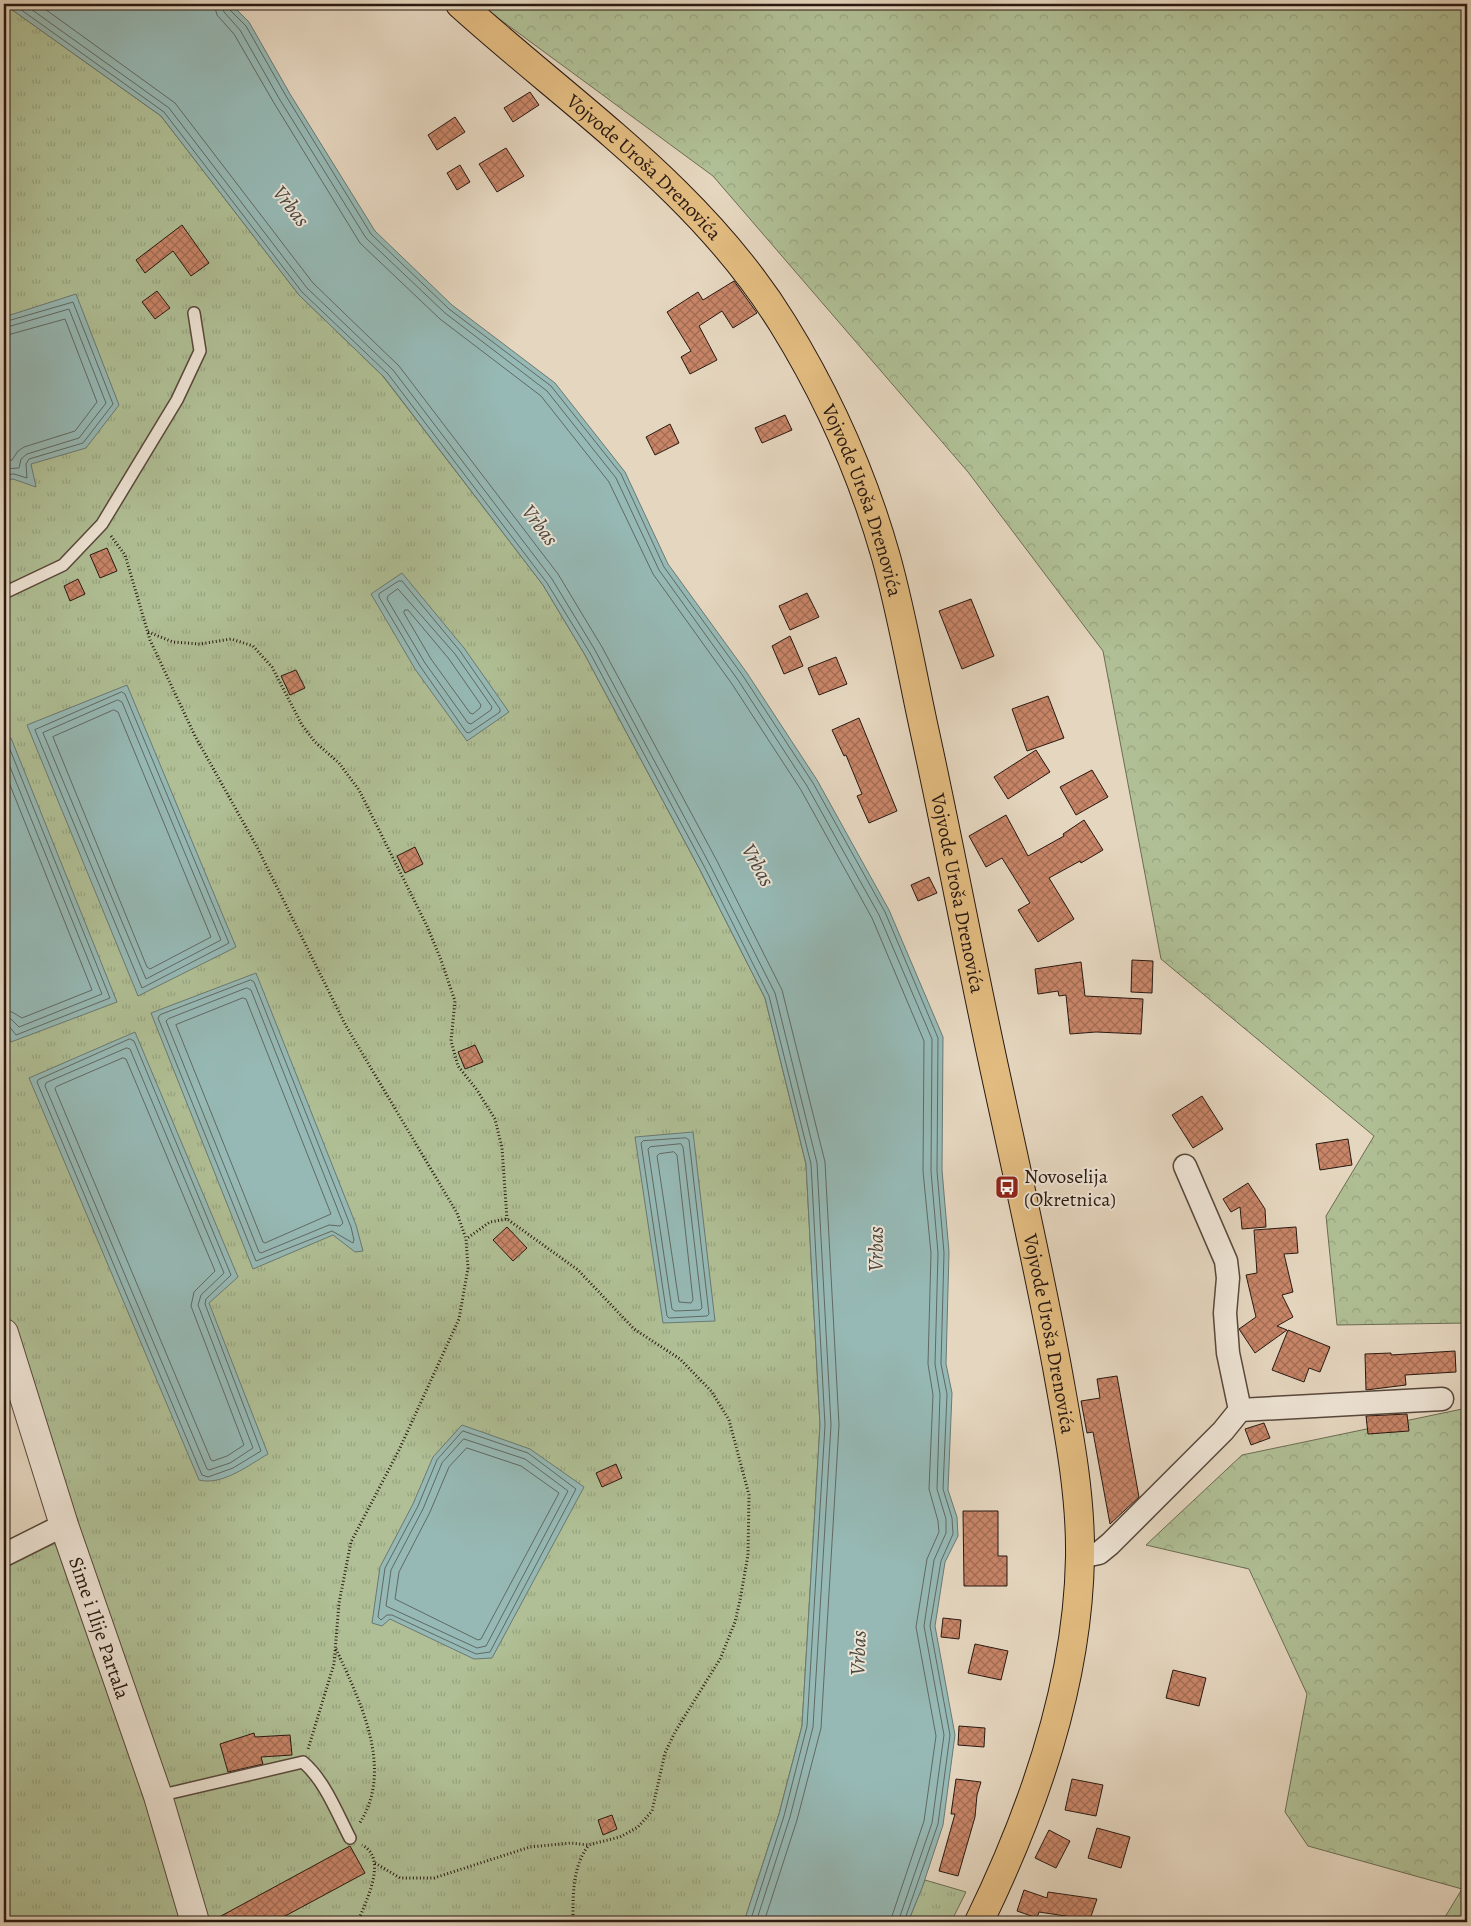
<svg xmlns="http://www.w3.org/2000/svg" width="1471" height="1926" viewBox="0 0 1471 1926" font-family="Alegreya,serif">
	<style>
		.grass { fill: url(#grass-tufts); stroke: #6c6c53 }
		.forest { fill: url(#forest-crowns); stroke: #6c6c53 }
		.water { fill: #96b9b5; stroke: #6a7973 }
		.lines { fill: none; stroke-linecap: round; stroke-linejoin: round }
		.shore { stroke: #606963; stroke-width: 1 }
		.building { fill: url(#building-cross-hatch); stroke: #291911 }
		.service-casing { stroke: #58483c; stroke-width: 14 }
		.minor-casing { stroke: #58483c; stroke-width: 25 }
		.tertiary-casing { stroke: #58483c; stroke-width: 30 }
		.primary-casing { stroke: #291911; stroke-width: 30 }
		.path { stroke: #291911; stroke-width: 3; stroke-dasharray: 1 2.5; stroke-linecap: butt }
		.service { stroke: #eee4d5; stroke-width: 11 }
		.minor { stroke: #eee4d5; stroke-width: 22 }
		.tertiary { stroke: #eee4d5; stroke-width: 28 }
		.primary { stroke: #e2bb80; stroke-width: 28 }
		.labels { text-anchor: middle; stroke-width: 4; stroke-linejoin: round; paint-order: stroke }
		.street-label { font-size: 20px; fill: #291911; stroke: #eee4d5 }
		.poi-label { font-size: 20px; fill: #291911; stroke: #eee4d5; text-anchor: start }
		.water-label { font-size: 21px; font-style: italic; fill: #4a4942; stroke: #eee4d5 }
	</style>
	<defs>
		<pattern id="grass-tufts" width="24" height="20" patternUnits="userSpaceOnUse" patternTransform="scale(1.25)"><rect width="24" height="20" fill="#b0bf95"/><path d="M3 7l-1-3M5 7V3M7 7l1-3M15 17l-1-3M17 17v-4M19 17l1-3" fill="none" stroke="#97a47f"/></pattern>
		<pattern id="forest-crowns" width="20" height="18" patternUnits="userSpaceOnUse" patternTransform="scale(1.25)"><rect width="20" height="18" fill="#b0bf95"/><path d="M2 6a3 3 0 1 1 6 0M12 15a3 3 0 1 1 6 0" fill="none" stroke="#97a47f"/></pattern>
		<pattern id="building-cross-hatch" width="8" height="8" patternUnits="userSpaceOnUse" patternTransform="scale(1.25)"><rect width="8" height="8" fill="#c88568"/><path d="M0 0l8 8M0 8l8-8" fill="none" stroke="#a26c54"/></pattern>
	</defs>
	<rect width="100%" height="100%" fill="#e5d6bf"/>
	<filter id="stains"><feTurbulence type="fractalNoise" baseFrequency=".004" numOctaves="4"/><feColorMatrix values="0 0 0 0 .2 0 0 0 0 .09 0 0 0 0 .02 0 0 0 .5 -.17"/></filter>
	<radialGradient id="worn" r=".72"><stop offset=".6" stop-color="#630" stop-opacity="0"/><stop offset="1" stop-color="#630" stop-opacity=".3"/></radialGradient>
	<path class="grass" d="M4,4l157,112 138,179 83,80 161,210 42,70 115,215 65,128 41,166 14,261 -18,301 -23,88 -35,108h-740v-367l60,-31 -60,-191z
		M925,1880l41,12 -15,30h-43z"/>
	<path class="forest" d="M479,4h988v1319l-130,2 -11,-109 48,-80 -213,-177 -58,-308 -135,-179 -255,-296z
		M1467,1408v514h-25l20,-33 -154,-43 -23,-34 22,-118 -58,-125 -103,-24 96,-90z
		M1289,1918l98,4h-102z"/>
	<path class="water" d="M4,4h227l18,18 41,72 85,137 77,74 103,78 70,89 43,92 79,109 70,107 72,130 54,127 -1,133 7,82 -3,112 6,29 -4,97 9,27 1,19 -13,26 -10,64 20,109 -12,90 -21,63 -14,34h-164l35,-108 23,-88 18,-301 -14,-261 -41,-166 -65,-128 -115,-215 -42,-70 -159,-208 -85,-82 -138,-179z
		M76,294l43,111 -33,43 -55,16 5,23 -23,-8 -9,1v-163z
		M402,573l62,75 45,64 -42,29 -52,-72 -44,-75z
		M127,685l109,262 -98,49 -111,-271z
		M11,738l106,264 -106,40 -7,-18v-283z
		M256,973l100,252 7,26 -8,1 -22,-17 -80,34 -102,-256z
		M135,1032l103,245 -29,26 59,151c-19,11 -46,32 -69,26l-170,-402z
		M693,1132l22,189 -52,2 -28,-186z
		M462,1425l68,24 54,38 -92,171 -18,1 -84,-40 -8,7 -10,-3 8,-56 33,-63 20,-47z"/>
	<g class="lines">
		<path class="shore" d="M13,4l151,108 138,180 86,82 159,209 43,70 115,215 64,128 42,168 14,261 -18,301 -23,90 -34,106
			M24,4l145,104 138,180 86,82 159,209 43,71 115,215 65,128 42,170 14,262 -18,302 -23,90 -34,105
			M38,4l137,99 138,180 86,83 159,208 44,73 115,214 65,129 43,172 14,263 -18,303 -24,92 -33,102
			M214,4l3,11 17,19 40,69 86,140 80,76 101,77 68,86 44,92 79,110 69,106 71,128 52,123 -1,130 8,82 -3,111 5,31 -4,94 9,32 1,11 -12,27 -11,68 20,109 -12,85 -34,101
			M221,4l3,8 16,18 40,70 86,138 79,75 102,78 69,87 43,92 79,110 69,106 72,129 53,124 -1,132 7,82 -3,111 5,30 -3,95 9,30v14l-12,27 -10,66 20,109 -12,88 -34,99
			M228,4l1,5 17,17 40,70 85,138 78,75 102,77 70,88 43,93 79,109 70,107 72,129 53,126 -1,133 7,82 -3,111 6,30 -4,95 9,29 1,16 -12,27 -11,65 20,109 -12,89 -34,98
			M4,322l69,-20 40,102 -30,39 -54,16 -3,5 1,14 -13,-4 -10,1
			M4,328l65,-19 37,94 -27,35 -52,16 -6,5 -2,9 -15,1
			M4,336l61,-17 32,83 -22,29 -51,16 -6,4 -6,9 -8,1
			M399,581h3l58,70 40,58v3l-31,21 -3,-1 -46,-66 -41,-69v-3z
			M398,589l57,65 37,53 -1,3 -20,14 -3,-1 -43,-60 -38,-64 1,-3z
			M405,610h3l41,49 32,46 -1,3 -7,6 -3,-1 -39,-54 -27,-46z
			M122,692l3,2 104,249 -87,45 -107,-258z
			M118,700l4,2 99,238 -75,39 -103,-246z
			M114,710l4,2 93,225 -61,32 -3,-2 -94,-230z
			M4,746l5,1 101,251 -94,37 -7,-9 -5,-2
			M4,752l98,242 -83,33 -8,-8 -7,-1
			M4,770l88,220 -70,28 -10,-6 -8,-1
			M251,980l3,2 97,245 3,13 -1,3 -21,-12 -76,30 -98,-243 2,-3z
			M247,988l4,2 92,233 -3,3 -11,-1 -68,28 -2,-1 -93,-231 2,-2z
			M243,998l3,1 85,215 -66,29 -2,-1 -87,-217z
			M130,1039l4,2 97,234 -25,24 -1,5 56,147 -28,17 -25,9 -6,-2 -165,-393 1,-2z
			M127,1048l3,1 94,224 -23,22 -3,10 55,143 -23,15 -21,7 -2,-1 -162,-383 1,-3z
			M123,1058l3,1 89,212 -21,21 -3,14 53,139 -17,11 -14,5 -2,-1 -156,-371 1,-2z
			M686,1138l3,2 20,174 -2,2 -38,2 -2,-2 -26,-173 2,-2z
			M681,1144l2,3 19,161 -2,2 -25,1 -3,-2 -24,-160 2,-2z
			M674,1152l3,3 16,145 -2,3 -12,-1 -22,-146 2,-2z
			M463,1431l65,22 48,36 -86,163 -14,2 -84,-39h-5l-6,5 -3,-3 7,-49 33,-62 19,-46z
			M464,1439l61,20 43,32 -82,155 -9,2 -91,-42 5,-36 32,-61 19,-46z
			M467,1448l54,18 38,27 -78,146 -3,1 -83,-41 4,-27 31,-60 19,-45z"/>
	</g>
	<path class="building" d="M530,92l9,13 -26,17 -9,-14z
		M455,117l10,15 -28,18 -9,-15z
		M506,148l18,28 -27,16 -18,-28z
		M460,165l10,17 -13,8 -10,-17z
		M182,225l27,38 -18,13 -18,-25 -28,22 -9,-13z
		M734,281l23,32 -24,15 -11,-17 -23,15 18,34 -27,14 -9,-17 10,-6 -24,-39 31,-20 5,8z
		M157,291l13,17 -15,11 -13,-17z
		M785,415l7,15 -30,13 -7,-15z
		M670,424l9,19 -24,12 -9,-18z
		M107,548l10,23 -17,7 -10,-23z
		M78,579l7,15 -15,7 -6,-15z
		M807,593l12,24 -29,13 -11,-24z
		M971,599l23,57 -32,13 -23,-58z
		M790,636l13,30 -19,8 -12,-28z
		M836,657l11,27 -28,11 -11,-27z
		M296,670l9,18 -15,7 -9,-19z
		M1048,696l16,42 -37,13 -15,-42z
		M859,718l38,93 -28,12 -12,-27 5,-2 -16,-39 -2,1 -12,-26z
		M1036,750l14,22 -42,27 -14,-22z
		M1092,770l16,27 -32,18 -16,-28z
		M1006,815l22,41 36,-20 -1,-2 21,-14 19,30 -22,13 -1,-2 -31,17 25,41 -36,23 -20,-32 12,-7 -28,-45 -16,9 -17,-31z
		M415,847l8,17 -18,9 -8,-17z
		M929,877l8,16 -19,8 -7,-16z
		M1132,960l21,1 -1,32 -21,-1z
		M1081,962l4,34 58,3 -2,35 -45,-2 -26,2 -4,-39 -7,1 -1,-5 -20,3 -3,-25z
		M475,1045l8,17 -18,7 -7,-17z
		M1202,1096l21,33 -30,19 -21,-33z
		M1348,1139l4,26 -32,5 -4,-26z
		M1248,1183l17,26 1,18 -24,2 -2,-22 -9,5 -8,-13z
		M507,1227l20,21 -14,13 -20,-21z
		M1296,1227l2,26 -14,1 9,38 -11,3 11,22 -16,9 10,4 -32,23 -16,-24 17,-12 -10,-42 11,-2 -3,-43z
		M1288,1330l42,17 -10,25 -11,-4 -5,14 -32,-12z
		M1455,1351l1,21 -51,3 1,10 -40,5 -1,-36 26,-1v2z
		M1117,1376l22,121 -29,27 -17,-92 -6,1 -6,-32 19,-3 -3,-19z
		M1407,1414l2,17 -41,3 -2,-18z
		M1264,1423l6,15 -19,7 -6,-16z
		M616,1464l6,14 -20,9 -6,-14z
		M963,1511h35v45h9v30h-43z
		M943,1618l18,2 -2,19 -18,-2z
		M975,1644l33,7 -7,29 -33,-7z
		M1173,1670l33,8 -7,28 -33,-8z
		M959,1726l26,2 -1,19 -26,-2z
		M254,1733l1,4 35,-2 2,20 -31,2 2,7 -35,8 -8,-28z
		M956,1779l25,3 -4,13 -2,22 -17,59 -19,-5 16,-57h-4z
		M1072,1779l31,6 -7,31 -31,-6z
		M612,1815l5,14 -14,6 -5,-15z
		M1097,1828l33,9 -9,31 -33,-10z
		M1049,1830l21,11 -14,27 -21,-10z
		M350,1846l15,27 -91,49h-64z
		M1024,1890l23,8 1,-6 49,7 -8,23h-19l2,-5 -33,-5 -2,6 -20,-7z"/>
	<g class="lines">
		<g class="service-casing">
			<path id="service" d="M4,593l59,-28 39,-41 75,-124 23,-49 -6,-38
				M158,1796l145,-34c22,19 34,51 47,76"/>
		</g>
		<g class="minor-casing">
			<path id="minor" d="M1185,1166l41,95 2,17 -3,35 3,40 12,57
				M4,1555l60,-30
				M1080,1557l19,-4 11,-9 113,-113 17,-21 202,-11"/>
		</g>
		<g class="tertiary-casing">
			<g id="tertiary">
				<path id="s1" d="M4,1333l60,192 94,271 37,126"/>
			</g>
		</g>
		<g class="primary-casing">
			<g id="primary">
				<path id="s2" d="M460,4c114,103 241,187 323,320 44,71 80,152 103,233 16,57 26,117 39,176 25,114 46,229 71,343 21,97 43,194 61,291 11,62 24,126 23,190 -2,127 -46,252 -101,365"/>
			</g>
		</g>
		<path class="path" d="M111,536l14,19 25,85 45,96 62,111 89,179 111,187 9,26 2,29 -9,51 -60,131 -48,92 -12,61 -5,61 -26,85
			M148,632l25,10 27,2 31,-5 22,7 19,21 30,58 13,17 24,21 20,27 68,136 14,34 14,41 -4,40 7,25 19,24 18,29 7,29 5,71
			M336,1649c24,52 59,121 23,175
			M375,1863l25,15h34l96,-31 41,-4 17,2 32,-8 18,-10 14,-16 13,-58 10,-21 45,-73 15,-37 5,-22 8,-45 1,-60 -20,-75 -17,-28 -32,-33 -46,-30 -56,-59 -71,-51 -17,3 -24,17
			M358,1922c7,-20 31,-63 4,-77
			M573,1922c0,-26 -1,-54 15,-76"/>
		<use href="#service" class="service"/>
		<use href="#minor" class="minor"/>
		<use href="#tertiary" class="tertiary"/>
		<use href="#primary" class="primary"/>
	</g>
	<defs>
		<g id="bus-square" transform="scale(1.25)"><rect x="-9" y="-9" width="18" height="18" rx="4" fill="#8f2418" stroke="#eee4d5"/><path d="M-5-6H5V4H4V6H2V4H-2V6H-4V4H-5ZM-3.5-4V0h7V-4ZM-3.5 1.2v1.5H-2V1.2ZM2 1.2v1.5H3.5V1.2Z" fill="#fff"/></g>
	</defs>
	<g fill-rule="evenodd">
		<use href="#bus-square" x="1007" y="1187"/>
	</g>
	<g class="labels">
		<g class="street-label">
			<text dy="7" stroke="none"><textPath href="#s2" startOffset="246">Vojvode Uroša Drenovića</textPath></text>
			<text dy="7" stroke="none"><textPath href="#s2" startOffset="651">Vojvode Uroša Drenovića</textPath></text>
			<text dy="7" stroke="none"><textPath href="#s2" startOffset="1056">Vojvode Uroša Drenovića</textPath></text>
			<text dy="7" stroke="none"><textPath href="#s2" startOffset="1506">Vojvode Uroša Drenovića</textPath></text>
			<text dy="7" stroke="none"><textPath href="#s1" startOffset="310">Sime i Ilije Partala</textPath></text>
		</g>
		<g class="poi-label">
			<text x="1024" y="1183">Novoselija<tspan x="1024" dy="23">(Okretnica)</tspan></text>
		</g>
		<g class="water-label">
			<text transform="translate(291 206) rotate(52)" y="7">Vrbas</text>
			<text transform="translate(540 525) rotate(53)" y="7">Vrbas</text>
			<text transform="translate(758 865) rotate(61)" y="7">Vrbas</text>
			<text transform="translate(876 1249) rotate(-90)" y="7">Vrbas</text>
			<text transform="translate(858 1653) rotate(-88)" y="7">Vrbas</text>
		</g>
	</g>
	<rect width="1471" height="1926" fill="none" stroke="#e5d6bf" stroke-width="20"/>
	<rect x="5" y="5" width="1461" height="1916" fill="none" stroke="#291911" stroke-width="2.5"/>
	<rect x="10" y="10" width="1451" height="1906" fill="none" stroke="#291911"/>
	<rect width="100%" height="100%" filter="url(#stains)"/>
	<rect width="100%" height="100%" fill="url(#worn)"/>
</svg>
